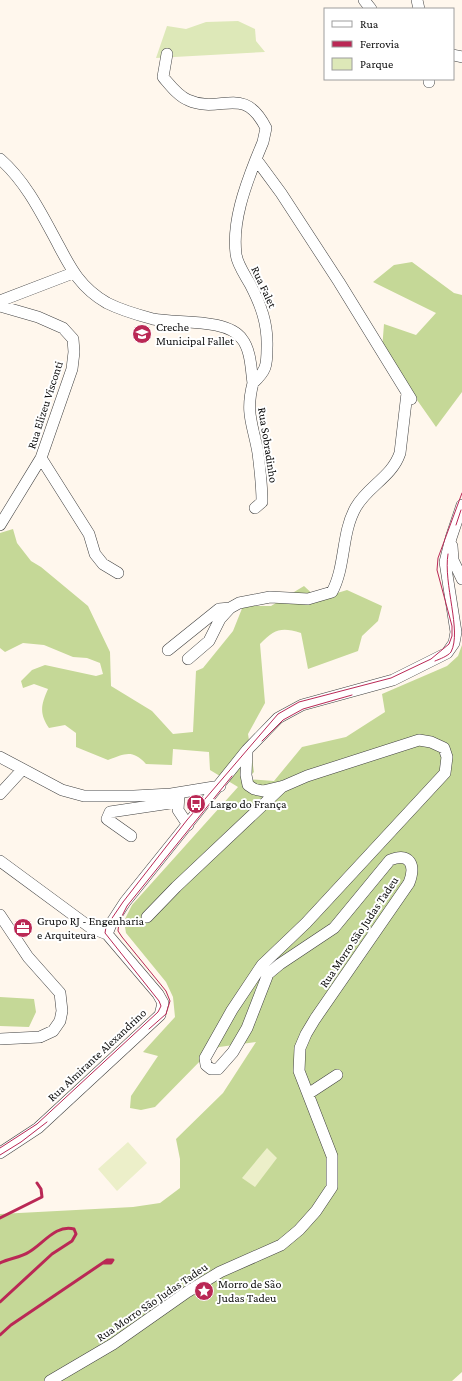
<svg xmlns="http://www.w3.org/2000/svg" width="462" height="1381" viewBox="0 0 462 1381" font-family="'Crimson Pro',serif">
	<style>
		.green { fill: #dde8b8 }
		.forest { fill: #c5d897 }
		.pitch { fill: #ecefc9 }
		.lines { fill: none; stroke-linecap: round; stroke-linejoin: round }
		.minor-casing { stroke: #404040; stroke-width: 12 }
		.minor { stroke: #fff; stroke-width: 11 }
		.tram { stroke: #ba2855; stroke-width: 1 }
		.rail { stroke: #ba2855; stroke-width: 3 }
		.labels { text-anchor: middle; stroke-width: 4; stroke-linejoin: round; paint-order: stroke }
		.street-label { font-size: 12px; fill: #0d0d0d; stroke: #fff }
		.poi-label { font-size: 12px; fill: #0d0d0d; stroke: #fff; text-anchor: start }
	</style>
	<rect width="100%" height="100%" fill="#fff7ed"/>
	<path class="green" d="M238,21l17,8 1,12 9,11 -109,6 11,-32 19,3 20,-7z"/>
	<path class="forest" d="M412,262l42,31 8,2v97l-26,35 -54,-77 2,-26 32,11 20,-22 -63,-31 21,-17z
		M13,529l4,14 14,18 10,6 47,39 22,46 1,34 41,25 21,23 20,-2 3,-61 7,-3 30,-37 10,-25h28l33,-20 14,13 29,-9 35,16 -4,15 -16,15 -4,15 -50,18 -7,-36c-20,-6 -26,-4 -41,11l5,59 -17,31 6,38 -7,7 27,2 28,-34 44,-10 39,-25 -3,-18 65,-28 11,-10 4,-11v727l-10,9h-452v-167l133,-7 27,-4 20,-15v-29l-4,-20 47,-46 33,-51 -37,5 -14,9 -50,51 -14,3 -11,-2 1,-12 27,-40 -15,-4 32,-35 -2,-20 -7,-15 -40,-49 -2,-12 8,-16 106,-118 -28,-17 -1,-18 -36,-3 -1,16 -26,-1c-14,-15 -21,-10 -38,-4l-32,-13v-14l-11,-8 -16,3c-10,-15 -8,-23 -1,-39l-14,-5 -11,4 -2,-7 11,-11 13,-5 51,11 7,-2 -3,-11 -13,-5 -14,-1 -29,-12 -21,-2 -18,9 -5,-4v-115z
		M0,997l34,2 2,13 -7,15 -29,-1z"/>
	<path class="pitch" d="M128,1142l19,21 -30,28 -19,-22z
		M267,1148l10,10 -22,29 -13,-9z"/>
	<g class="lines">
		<g class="minor-casing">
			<path id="minor" d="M364,0l7,9
				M417,0l2,9
				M167,54l-4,23c7,8 15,19 25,23 33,15 55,-17 78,28l-3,14 -7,17
				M453,55l9,2
				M429,79v3
				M0,159c23,20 38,48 52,74 16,29 24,52 55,70 14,7 31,12 46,16 25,5 74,-1 89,20 9,11 9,31 11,44 13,-12 14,-17 14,-35 1,-24 -6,-43 -17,-64 -5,-9 -13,-20 -14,-30 -4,-32 9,-67 20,-95l25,34 58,89 72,117
				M0,301l73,-28
				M0,306l38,11 25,11 10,11 1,13 -2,17 -31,89 -41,67
				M253,383c-8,31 0,41 5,70 2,16 4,33 4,49l-7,6
				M41,458l48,76 6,20 8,10 15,9
				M452,546l1,14 9,19
				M168,650l51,-41 11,-1
				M188,659l21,-18 11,-22 10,-11 9,-5 31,-6 38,2 24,-7c14,-26 9,-59 24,-85 12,-21 36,-30 44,-54l7,-60
				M0,757l62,33 22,6h50l37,-2 49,-8
				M0,794l22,-24
				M179,795l-1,15 10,15
				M131,836l-24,-17 3,-7 67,-10
				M0,861l91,67 16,6
				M0,915l28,42 32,36 2,18 -2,10 -7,10 -13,6 -40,2
				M147,917l29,-30 107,-101
				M107,934l5,-12 13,-20 122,-152 31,-32 24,-13 91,-25 54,-27 7,-10 2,-11 -11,-70 6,-24 11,-33
				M308,1094l29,-19
				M0,1153l38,-25 122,-113 3,-12 -5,-9 -51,-60
				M50,1381l63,-37 74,-52 33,-20 61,-27 18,-15 17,-19 16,-24v-31l-33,-85 1,-23 6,-14 9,-15 94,-136c7,-18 1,-31 -19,-23l-56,68 -54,36 -12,10 -21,54 -14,24 -15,17h-7l-5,-4 -1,-7 27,-48 30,-45 44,-42 139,-150 2,-16 -3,-9 -13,-6 -12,-2 -112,36 -23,10 -21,5 -9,-2 -6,-4 -2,-10 1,-25"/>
		</g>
		<use href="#minor" class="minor"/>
		<path class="tram" d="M456,525l5,-15
			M435,661c5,-2 13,-5 16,-9 11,-21 -8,-68 -3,-98
			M262,741l21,-21 20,-11 49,-14
			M149,1029l17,-15 4,-13 -4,-10 -44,-54 -4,-6 1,-9 8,-16 105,-130
			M0,1148l37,-24 121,-112 3,-6 -2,-5 -54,-68 1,-6 17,-25 64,-82 91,-106 21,-12 92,-24 40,-19 18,-15 3,-8v-10l-15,-56 1,-12 24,-65
			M0,1155l21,-13 26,-20"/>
		<path class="rail" d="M0,1218l42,-21 -1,-8 -4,-6
			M0,1263c9,-5 20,-5 29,-11 14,-8 27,-28 45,-23l2,5 -4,7 -20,13 -52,48
			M0,1335l11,-10 96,-65h6l-2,3h-8"/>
	</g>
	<defs>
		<g id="school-disc" transform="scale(1)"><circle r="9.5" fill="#ba2855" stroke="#fff"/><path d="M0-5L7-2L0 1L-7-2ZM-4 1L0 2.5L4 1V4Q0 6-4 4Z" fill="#fff"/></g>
		<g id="bus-disc" transform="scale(1)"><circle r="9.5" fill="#ba2855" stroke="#fff"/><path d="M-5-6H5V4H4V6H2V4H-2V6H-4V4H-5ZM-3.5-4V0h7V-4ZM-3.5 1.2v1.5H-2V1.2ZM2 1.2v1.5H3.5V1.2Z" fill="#fff"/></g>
		<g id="office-disc" transform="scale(1)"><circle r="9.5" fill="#ba2855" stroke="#fff"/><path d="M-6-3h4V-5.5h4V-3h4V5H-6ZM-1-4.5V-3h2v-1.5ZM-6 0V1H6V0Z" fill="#fff"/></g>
		<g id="sight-disc" transform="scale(1)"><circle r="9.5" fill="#ba2855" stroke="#fff"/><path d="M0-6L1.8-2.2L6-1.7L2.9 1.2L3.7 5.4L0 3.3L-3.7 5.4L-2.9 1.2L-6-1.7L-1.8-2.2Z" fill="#fff"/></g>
	</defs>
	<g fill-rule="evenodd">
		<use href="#school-disc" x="142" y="334"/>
		<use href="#bus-disc" x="196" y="804"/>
		<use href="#office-disc" x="23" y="928"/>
		<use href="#sight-disc" x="204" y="1291"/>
	</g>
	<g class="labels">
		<g class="street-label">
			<text transform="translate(264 287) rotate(65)" y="4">Rua Falet</text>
			<text transform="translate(45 405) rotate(-72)" y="4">Rua Elizeu Visconti</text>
			<text transform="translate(268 445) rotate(81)" y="4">Rua Sobradinho</text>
			<text transform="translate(359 932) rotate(-56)" y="4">Rua Morro São Judas Tadeu</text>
			<text transform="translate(97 1055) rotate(-43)" y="4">Rua Almirante Alexandrino</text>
			<text transform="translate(152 1302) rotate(-34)" y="4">Rua Morro São Judas Tadeu</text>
		</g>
		<g class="poi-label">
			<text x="156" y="331">Creche<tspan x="156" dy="14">Municipal Fallet</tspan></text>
			<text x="210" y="808">Largo do França</text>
			<text x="37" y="925">Grupo RJ - Engenharia<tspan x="37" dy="14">e Arquiteura</tspan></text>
			<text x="218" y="1288">Morro de São<tspan x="218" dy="14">Judas Tadeu</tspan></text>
		</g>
	</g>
	<rect x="324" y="8" width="130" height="72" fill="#ffffff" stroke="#9e9e9e"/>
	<rect x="332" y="21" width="20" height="6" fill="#ffffff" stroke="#9e9e9e"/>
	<text x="360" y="28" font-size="12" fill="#0d0d0d">Rua</text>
	<rect x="332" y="41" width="20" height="6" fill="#ba2855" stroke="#9e9e9e"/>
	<text x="360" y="48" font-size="12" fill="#0d0d0d">Ferrovia</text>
	<rect x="332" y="58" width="20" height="12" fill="#dde8b8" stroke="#9e9e9e"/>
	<text x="360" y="68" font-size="12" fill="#0d0d0d">Parque</text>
</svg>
